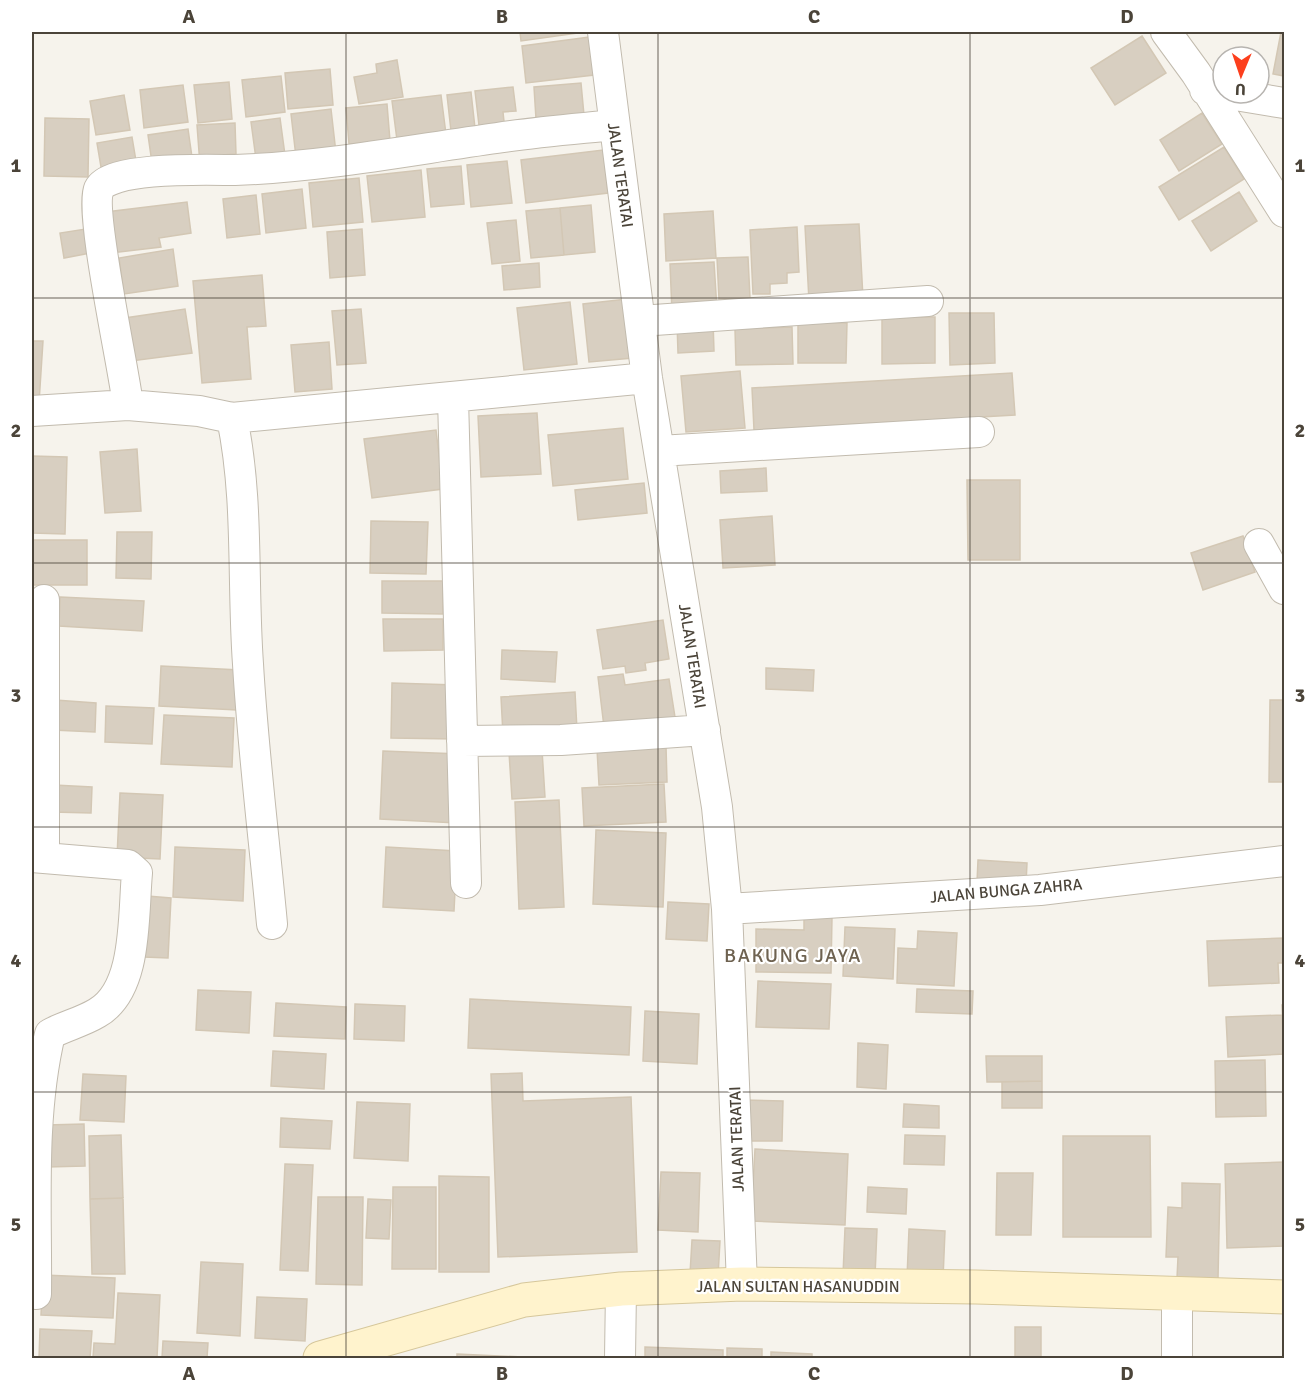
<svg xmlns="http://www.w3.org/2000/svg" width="1316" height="1390" viewBox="0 0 1316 1390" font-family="Signika,sans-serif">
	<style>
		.building { fill: #d8cfc1; stroke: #d3c7b4; stroke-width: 1.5 }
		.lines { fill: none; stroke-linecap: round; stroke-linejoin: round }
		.street-casing { stroke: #c2bbae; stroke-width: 32 }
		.secondary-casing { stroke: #d6c79b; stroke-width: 35 }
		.street { stroke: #fff; stroke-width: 30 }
		.secondary { stroke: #fff3cd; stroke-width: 33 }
		.grid { fill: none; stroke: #4b4439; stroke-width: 1.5; stroke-opacity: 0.55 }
		.labels { text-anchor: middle; stroke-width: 4.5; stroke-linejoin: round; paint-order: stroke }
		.street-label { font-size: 16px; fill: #4b4439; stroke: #fff }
		.quarter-label { font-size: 20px; letter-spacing: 1.5px; fill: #6e6250; stroke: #fff }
		.neatline { fill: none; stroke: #4b4439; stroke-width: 2 }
		.grid-label { font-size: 20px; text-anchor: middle; font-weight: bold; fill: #4b4439 }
	</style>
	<rect width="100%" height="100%" fill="#f6f3ec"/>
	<path class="building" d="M520,32h57l1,1 -57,8z
		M1281,32h3v44l-11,-2z
		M1142,36l24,37 -51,32 -24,-37z
		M589,37l5,38 -68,8 -4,-37z
		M397,60l6,37 -44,7 -5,-27 23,-4 -1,-9z
		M330,69l3,36 -45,4 -3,-36z
		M281,76l4,36 -39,5 -4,-37z
		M229,82l3,37 -34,4 -4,-38z
		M581,83l3,32 -48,4 -2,-32z
		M183,85l5,37 -44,6 -4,-38z
		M513,87l3,24 -13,1 2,19 -25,3 -5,-43z
		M471,92l5,45 -24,3 -5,-45z
		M124,95l6,35 -34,5 -6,-34z
		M441,95l6,47 -49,6 -6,-47z
		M387,104l3,37 -41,3 -3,-36z
		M331,109l5,44 -40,4 -5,-43z
		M1202,113l20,31 -43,27 -19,-31z
		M45,118l44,1 -1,58 -44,-1z
		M280,118l5,37 -29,4 -5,-37z
		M235,123l1,31 -14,1 -22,10 -3,-40z
		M188,129l5,35 -40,6 -5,-35z
		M132,137l5,30 -35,6 -5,-30z
		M1224,147l20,32 -65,41 -20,-33z
		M603,150l5,43 -82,10 -5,-43z
		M507,161l5,42 -41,4 -4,-42z
		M461,166l3,38 -33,3 -4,-38z
		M421,170l4,47 -53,5 -5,-46z
		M359,178l4,44 -50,5 -4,-44z
		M302,189l4,39 -40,5 -4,-39z
		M1239,192l18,29 -46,30 -19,-30z
		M256,195l4,39 -33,4 -4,-39z
		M187,202l4,31 -32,5 2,9 -50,6 -5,-41z
		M591,205l4,47 -31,3 -4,-47z
		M560,208l4,47 -33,3 -5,-47z
		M713,211l3,47 -50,3 -2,-47z
		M516,220l4,41 -28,3 -5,-41z
		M859,224l4,74 -54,3 -4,-75z
		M797,227l2,45 -12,1v10l-17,1v10h-17l-3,-64z
		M92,228l4,24 -32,6 -4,-25z
		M362,229l3,46 -35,3 -3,-46z
		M173,249l5,37 -54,8 -5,-36z
		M748,257l2,41 -31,1 -2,-41z
		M714,262l3,48 -45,2 -2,-48z
		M539,263l1,24 -36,3 -2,-24z
		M262,275l4,51 -19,1 4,52 -49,4 -9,-102z
		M627,299l6,59 -44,4 -6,-58z
		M570,302l7,62 -53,6 -7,-62z
		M185,309l7,44 -61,8 -6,-43z
		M361,309l5,54 -29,2 -5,-54z
		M949,313h45l1,50 -45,2z
		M882,317h53v46l-53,1z
		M713,321l1,30 -36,2 -1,-31z
		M798,322l49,1 -1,40h-48z
		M792,327l1,37 -57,1 -1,-36z
		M32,341h11l-4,62 -7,-1z
		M329,342l3,47 -37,3 -4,-47z
		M740,371l5,57 -59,4 -5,-56z
		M1012,373l3,42 -261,15 -2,-42z
		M537,413l4,61 -60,3 -3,-61z
		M623,428l5,51 -75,7 -5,-51z
		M436,430l7,59 -71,9 -8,-59z
		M137,449l4,62 -36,2 -5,-61z
		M32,456l35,1 -2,77 -33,-1z
		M766,468l1,23 -46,2 -1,-22z
		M967,480h53v80h-52z
		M644,483l3,30 -69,7 -3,-30z
		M772,516l3,49 -52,3 -3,-48z
		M371,521l57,1 -2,52 -56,-1z
		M117,532h35l-1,47 -35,-1z
		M1243,536l12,36 -52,18 -12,-37z
		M32,540h55v45h-55z
		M382,581h61v33l-61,-1z
		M60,597l84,4 -2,30 -83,-5z
		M383,619h60v31l-59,1z
		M663,620l6,39 -24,4 1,7 -20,3 -1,-7 -22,3 -6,-39z
		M502,650l55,2 -2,30 -54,-3z
		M161,666l79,4 -3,40 -78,-4z
		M766,668l48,2 -1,21 -47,-2z
		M623,674l2,11 44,-6 6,38 -71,10 -6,-50z
		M392,683l64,2 -1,54 -64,-1z
		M575,692l2,38 -74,5 -2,-38z
		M55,700l41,3 -1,29 -42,-2z
		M1270,700h14v82h-15z
		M106,706l48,2 -2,36 -47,-2z
		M164,715l70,3 -2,49 -71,-3z
		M666,746l1,36 -68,3 -2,-36z
		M542,750l3,47 -33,2 -3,-47z
		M383,751l77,3 -3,69 -77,-4z
		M664,784l2,38 -82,4 -2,-38z
		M54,785l38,2 -1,26 -39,-1z
		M120,793l43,2 -3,64 -43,-2z
		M559,800l5,107 -45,2 -4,-107z
		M596,830l70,3 -3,74 -70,-3z
		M175,847l70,3 -2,51 -70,-4z
		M386,847l71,4 -3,60 -71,-4z
		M978,860l49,3 -1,21 -49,-2z
		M147,896l24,2 -3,60 -24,-1z
		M668,902l41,2 -2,37 -41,-2z
		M804,917h28l-1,56 -75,-1v-43l48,1z
		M845,927l50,2 -2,50 -50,-3z
		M918,931l39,2 -3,53 -57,-3 1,-35 19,1z
		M1284,938v25h-6l1,20 -70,3 -2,-45z
		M758,981l73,3 -2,45 -73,-2z
		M917,989l56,2 -1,23 -56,-2z
		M198,990l53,2 -2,41 -53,-3z
		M470,999l161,8 -2,48 -161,-7z
		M276,1003l70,4 -1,32 -71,-3z
		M355,1004l50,2 -1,35 -50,-2z
		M1282,1005h2v43z
		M645,1011l54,3 -2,50 -54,-3z
		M1282,1015l2,39 -56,3 -2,-40z
		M858,1043l30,2 -2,44 -29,-2z
		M273,1051l53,3 -2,35 -53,-3z
		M986,1056h56v25l-55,1z
		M1265,1060l1,56 -50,1 -1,-56z
		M522,1073l1,28 108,-4 6,155 -139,5 -7,-183z
		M83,1074l43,2 -2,46 -44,-2z
		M1042,1081v27h-40v-26z
		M744,1100l39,1 -1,40h-39z
		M357,1102l53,2 -2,57 -54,-3z
		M904,1104l35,2v22l-36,-1z
		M281,1118l51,3 -2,28 -50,-2z
		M84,1124l1,42 -38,1 -1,-42z
		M121,1135l2,63 -33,1 -1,-63z
		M905,1135l40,1 -1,29 -40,-1z
		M1063,1136h87l1,101h-88z
		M755,1149l93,5 -3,71 -94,-4z
		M1284,1162v84l-57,2 -2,-84z
		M285,1164l28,1 -5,106 -28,-1z
		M661,1172l39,1 -2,59 -40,-2z
		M997,1173h36l-2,62h-35z
		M439,1176l50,1v95h-50z
		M1182,1183l38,1 -2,95 -41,-1 1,-21h-12l2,-50 14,1z
		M393,1187h43v82h-44z
		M868,1187l39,2 -1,25 -39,-2z
		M318,1197h45l-1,88 -46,-1z
		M123,1198l2,76h-33l-2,-75z
		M368,1199l23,1 -2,39 -23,-1z
		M845,1228l32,1 -2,47 -32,-1z
		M909,1229l36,2 -2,48 -36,-1z
		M692,1240l28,1 -2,35 -28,-2z
		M201,1262l42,2 -3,72 -43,-3z
		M43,1275l72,3 -2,40 -72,-3z
		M118,1293l42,2 -3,63h-64l1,-15 21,1z
		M257,1297l50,2 -2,42 -50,-3z
		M1015,1327h26v31h-26z
		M40,1329l52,2 -2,27h-51z
		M163,1341l45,2 -1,15h-45z
		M645,1347l78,3v8h-78z
		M727,1348l35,1v9h-35z
		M771,1352l41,2v4h-41z
		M457,1354l86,4h-86z"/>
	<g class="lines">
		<g class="street-casing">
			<path id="street" d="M603,32l44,346 70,429 10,102 15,375
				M1166,32l30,41 88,139
				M1205,90l79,13
				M640,321l288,-20
				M453,398l13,485
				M32,411l96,-6
				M232,418l415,-40
				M659,451l320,-19
				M1259,544l25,45
				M44,600v258
				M462,741l99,-1 144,-10
				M32,857l96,8 9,8c-4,42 1,117 -40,140 -15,9 -32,13 -47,21 -20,84 -13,175 -14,260
				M727,909l313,-19 244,-29
				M272,924c-8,-87 -19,-173 -24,-260 -6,-83 1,-164 -16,-246l-33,-7 -71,-6c-4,-36 -39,-194 -29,-216 11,-23 111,-19 136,-19 88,-3 175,-20 262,-32 39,-6 78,-9 117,-13
				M1177,1293v65
				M620,1358l1,-69"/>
		</g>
		<g class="secondary-casing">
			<path id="secondary" d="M320,1358l204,-58 97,-11 121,-5 234,3 308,10"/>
		</g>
		<use href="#street" class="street"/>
		<use href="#secondary" class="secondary"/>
	</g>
	<path class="grid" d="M346,32v1326M658,32v1326M970,32v1326M32,298h1252M32,563h1252M32,827h1252M32,1092h1252"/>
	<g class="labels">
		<g class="street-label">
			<text transform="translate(621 175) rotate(82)" y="6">JALAN TERATAI</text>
			<text transform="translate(693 656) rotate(81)" y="6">JALAN TERATAI</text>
			<text transform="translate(1006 890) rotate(-5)" y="6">JALAN BUNGA ZAHRA</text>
			<text transform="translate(736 1139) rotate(-92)" y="6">JALAN TERATAI</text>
			<text x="798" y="1292">JALAN SULTAN HASANUDDIN</text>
		</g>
		<g class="quarter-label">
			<text x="793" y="962">BAKUNG JAYA</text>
		</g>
	</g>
	<rect width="1316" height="1390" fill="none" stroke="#ffffff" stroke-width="66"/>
	<g transform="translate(1241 75) rotate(182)"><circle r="28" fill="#ffffff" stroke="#b7b4b0" stroke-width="1.5"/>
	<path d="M0-4.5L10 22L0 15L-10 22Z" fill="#fc3f1d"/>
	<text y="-9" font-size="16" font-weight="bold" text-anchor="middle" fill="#4b4439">U</text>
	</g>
	<rect x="33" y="33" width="1250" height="1324" class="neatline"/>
	<g class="grid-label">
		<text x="189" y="23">A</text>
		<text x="502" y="23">B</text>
		<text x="814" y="23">C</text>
		<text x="1127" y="23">D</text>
		<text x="16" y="172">1</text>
		<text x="1300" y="172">1</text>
		<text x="16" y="437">2</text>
		<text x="1300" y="437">2</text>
		<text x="16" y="702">3</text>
		<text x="1300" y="702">3</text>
		<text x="16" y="967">4</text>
		<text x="1300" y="967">4</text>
		<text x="16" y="1231">5</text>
		<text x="1300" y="1231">5</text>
		<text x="189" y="1380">A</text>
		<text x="502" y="1380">B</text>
		<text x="814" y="1380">C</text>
		<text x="1127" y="1380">D</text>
	</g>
</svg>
